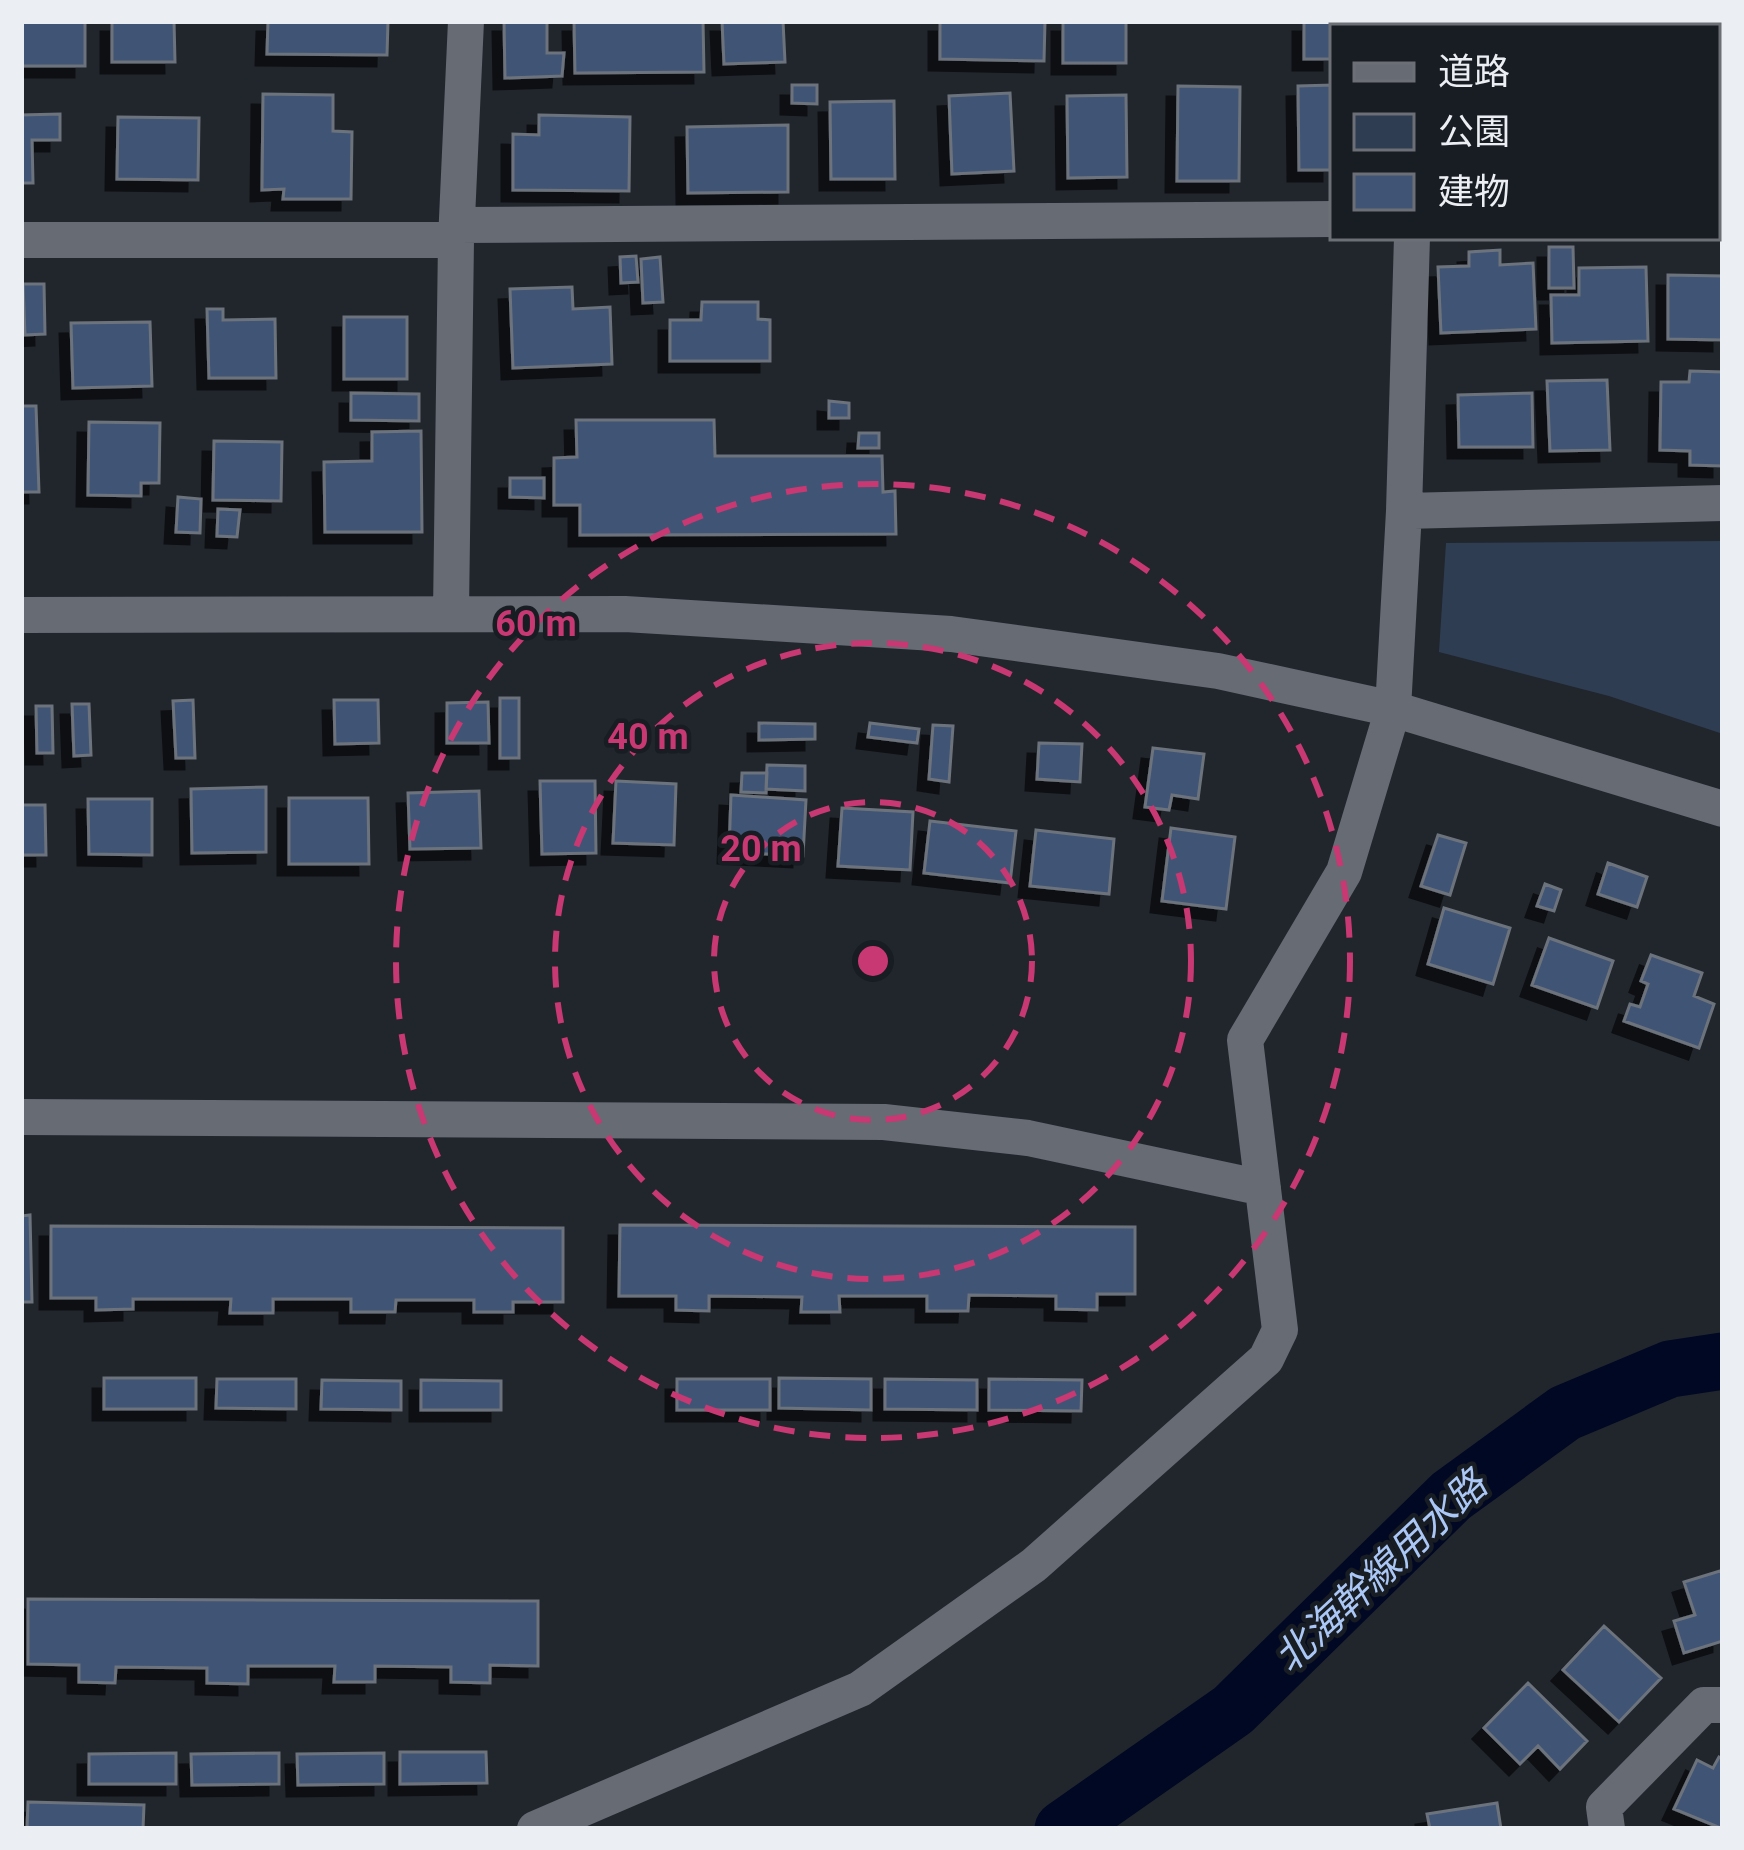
<svg xmlns="http://www.w3.org/2000/svg" width="1744" height="1850" viewBox="0 0 1744 1850" font-family="Roboto,'Noto Sans JP',sans-serif">
	<style>
		.green { fill: #2f3d53 }
		.lines { fill: none; stroke-linecap: round; stroke-linejoin: round }
		.canal { stroke: #000823; stroke-width: 57 }
		.building { fill: #405475; stroke: #6d737b; stroke-width: 3; filter: url(#shadow) }
		.minor { stroke: #666b74; stroke-width: 36 }
		.ring { fill: none; stroke: #c83872; stroke-width: 6; stroke-dasharray: 21 15 }
		.labels { text-anchor: middle; stroke-width: 9; stroke-linejoin: round; paint-order: stroke }
		.water-label { font-size: 39px; font-style: italic; fill: #abc7f5; stroke: #181c23 }
		.centre { fill: #c83872; stroke: #181c23; stroke-width: 6 }
		.ring-label { font-size: 36px; text-anchor: middle; font-weight: bold; fill: #c83872; stroke: #181c23; stroke-width: 9; stroke-linejoin: round; paint-order: stroke }
	</style>
	<defs>
		<filter id="shadow"><feDropShadow dx="-11" dy="11" stdDeviation="0" flood-color="#0009"/></filter>
	</defs>
	<rect width="100%" height="100%" fill="#21262d"/>
	<path class="green" d="M1723,541v193l-114,-38 -170,-44 7,-109z"/>
	<g class="lines">
		<path class="canal" d="M1063,1829l170,-119 218,-214 114,-83 105,-44 53,-8"/>
	</g>
	<path class="building" d="M21,21h64v45h-64z
		M112,21h62l1,41h-63z
		M268,21h120l-1,34 -120,-1z
		M504,21h43v32h17l-2,23 -57,2z
		M574,21h129l1,51 -129,1z
		M722,21h61l2,41 -61,2z
		M940,21h105l-1,40 -104,-2z
		M1063,21h63v42h-63z
		M1304,21h60v6h-31v32h-29z
		M1466,21h78v2h-78z
		M1568,21h56v6h-56z
		M1688,21h35v31h-6v-25h-29z
		M1717,73l6,1v75h-6z
		M792,85h25v19l-25,-1z
		M1333,85v85h-34l-1,-84z
		M1178,86l62,1 -1,94h-62z
		M1010,93l4,78 -62,3 -3,-78z
		M263,94l70,1v36l19,1 -1,67h-68l1,-10 -22,1z
		M1126,95l1,82 -59,1 -1,-82z
		M894,101l1,78h-64l-1,-77z
		M60,114v26h-28l1,43h-12v-68z
		M539,115l91,2 -1,74 -116,-1v-56l26,1z
		M118,117l81,1 -1,62 -81,-1z
		M788,125v67l-100,1 -1,-66z
		M1549,247h24l1,41h-25z
		M1500,250v15l33,-2 3,66 -95,4 -3,-66 31,-1v-14z
		M636,256l2,26 -17,1 -1,-26z
		M660,257l3,45 -20,1 -2,-44z
		M1646,267l2,74 -96,2 -1,-48h28v-27z
		M1668,275l55,1v64l-55,-1z
		M23,284h21l1,50 -20,1z
		M572,287l1,22 37,-2 2,57 -99,4 -3,-79z
		M702,302h56v17l12,1v41h-100v-41h31z
		M207,309h16v11l52,-1 1,59h-67z
		M344,317h63v62h-63z
		M150,322l2,64 -79,2 -2,-65z
		M1690,371l33,1v94l-33,-1v-14l-30,-1 1,-68h28z
		M1607,380l3,70 -60,1 -3,-70z
		M351,393l68,1v27l-68,-1z
		M1532,393l1,54h-74l-1,-52z
		M829,401l20,2v15h-20z
		M21,406h15l3,86h-18z
		M576,420h138l1,36h167l1,36 12,-1 1,43 -316,1v-30h-26v-47l23,-1z
		M89,422l71,1 -1,60h-18v13l-53,-1z
		M421,431l1,101h-97l-1,-70 48,-1v-29z
		M859,433h20v15h-21z
		M214,441l68,1 -1,59 -68,-1z
		M510,478h34v20l-34,-1z
		M178,497l23,2 -1,34 -24,-1z
		M218,509l22,1 -3,27 -20,-1z
		M500,698h19v60h-19z
		M193,700l2,58h-19l-3,-57z
		M334,700h44l1,43 -44,1z
		M488,702l1,41h-42v-40z
		M72,704h17l2,51 -17,1z
		M36,706h16l1,47h-16z
		M759,723l56,1v15l-56,1z
		M870,723l49,6 -2,14 -49,-6z
		M933,725l20,1 -4,56 -20,-3z
		M1039,743l43,1 -2,38 -43,-3z
		M1153,748l51,6 -6,45 -26,-4 -3,15 -24,-3z
		M767,765l38,1v25l-39,-2z
		M742,773h25l-1,20 -25,-1z
		M540,781h55l1,72 -54,1z
		M616,781l60,3 -2,61 -61,-2z
		M266,787v65l-74,1 -1,-64z
		M479,791l2,57 -71,1 -2,-56z
		M731,795l75,5 -3,56 -74,-4z
		M289,798h79l1,66h-80z
		M88,799h64v56l-63,-1z
		M21,805h24l1,50h-25z
		M842,808l71,4 -3,58 -72,-4z
		M930,821l86,10 -6,52 -86,-10z
		M1171,828l64,9 -9,72 -64,-8z
		M1036,830l78,9 -5,55 -79,-8z
		M1438,835l28,8 -16,52 -29,-9z
		M1608,863l39,14 -10,30 -39,-13z
		M1545,884l16,6 -7,21 -17,-5z
		M1444,908l66,20 -17,56 -65,-20z
		M1549,938l64,23 -16,47 -65,-23z
		M1651,955l51,18 -8,23 20,8 -15,44 -75,-27 6,-17 10,3 8,-23 -7,-3z
		M30,1215l2,87h-11v-86z
		M620,1225l515,2v67h-38v16l-41,-1v-13l-87,-1 -1,16h-41v-15h-88l1,16h-39l1,-15 -93,-1v15l-33,-1v-14h-57z
		M51,1226l512,2v74h-50v10h-39v-12h-78l-1,12h-44v-13h-78v14h-43l1,-14h-98v10l-37,1v-12h-45z
		M104,1378h92v31h-92z
		M779,1378l92,1v31l-92,-2z
		M217,1379h79v30l-80,-1z
		M677,1379h93v31h-93z
		M885,1379l92,1v30l-92,-1z
		M989,1379l93,1 -1,31 -92,-1z
		M322,1380l79,1v29l-80,-1z
		M421,1380l80,1v29h-80z
		M1723,1570v71l-39,12 -10,-32 21,-6 -11,-33z
		M28,1599l510,2v65l-48,-1v18l-39,-1v-15l-76,-1v16h-41l1,-16h-87v18l-41,-1v-15l-91,-1 -1,16 -36,-1v-17l-51,-1z
		M1604,1626l57,52 -42,44 -56,-52z
		M1528,1683l59,58 -27,28 -22,-23 -18,18 -36,-36z
		M400,1752h86l1,31 -87,1z
		M176,1753v31h-87v-30z
		M279,1753v31l-87,1 -1,-31z
		M384,1753v31l-86,1 -1,-31z
		M1719,1757l4,2v70l-49,-20 23,-49 16,8z
		M28,1802l116,3 -1,24h-116z
		M1497,1803l4,26h-71l-3,-15z"/>
	<g class="lines">
		<path class="minor" d="M1415,27v-6
			M1717,214l6,-1
			M457,225l876,-6
			M21,240h435
			M1404,511l8,-274
			M451,612l5,-372 10,-219
			M21,615l604,-1 326,20 267,37 175,38 330,100
			M21,1117l863,5 144,16 235,50
			M535,1829l325,-140 174,-124 232,-206 14,-29 -35,-290 99,-168 49,-163 11,-198 319,-8
			M1607,1829l-3,-22 100,-102h19"/>
	</g>
	<g class="ring">
		<circle cx="873" cy="961" r="159"/>
		<circle cx="873" cy="961" r="318"/>
		<circle cx="873" cy="961" r="477"/>
	</g>
	<g class="labels">
		<g class="water-label">
			<text transform="translate(1380 1571) rotate(-43)" y="14">北海幹線用水路</text>
		</g>
	</g>
	<circle cx="873" cy="961" r="18" class="centre"/>
	<g class="ring-label">
		<text x="536" y="636">60 m</text>
		<text x="648" y="749">40 m</text>
		<text x="761" y="861">20 m</text>
	</g>
	<rect width="1744" height="1850" fill="none" stroke="#ebeef3" stroke-width="48"/>
	<rect x="1330" y="24" width="390" height="216" fill="#181c23" stroke="#6c7076" stroke-width="3"/>
	<rect x="1354" y="63" width="60" height="18" fill="#666b74" stroke="#6c7076" stroke-width="3"/>
	<text x="1438" y="84" font-size="36" fill="#ebeef3">道路</text>
	<rect x="1354" y="114" width="60" height="36" fill="#2f3d53" stroke="#6c7076" stroke-width="3"/>
	<text x="1438" y="144" font-size="36" fill="#ebeef3">公園</text>
	<rect x="1354" y="174" width="60" height="36" fill="#405475" stroke="#6c7076" stroke-width="3"/>
	<text x="1438" y="204" font-size="36" fill="#ebeef3">建物</text>
</svg>
